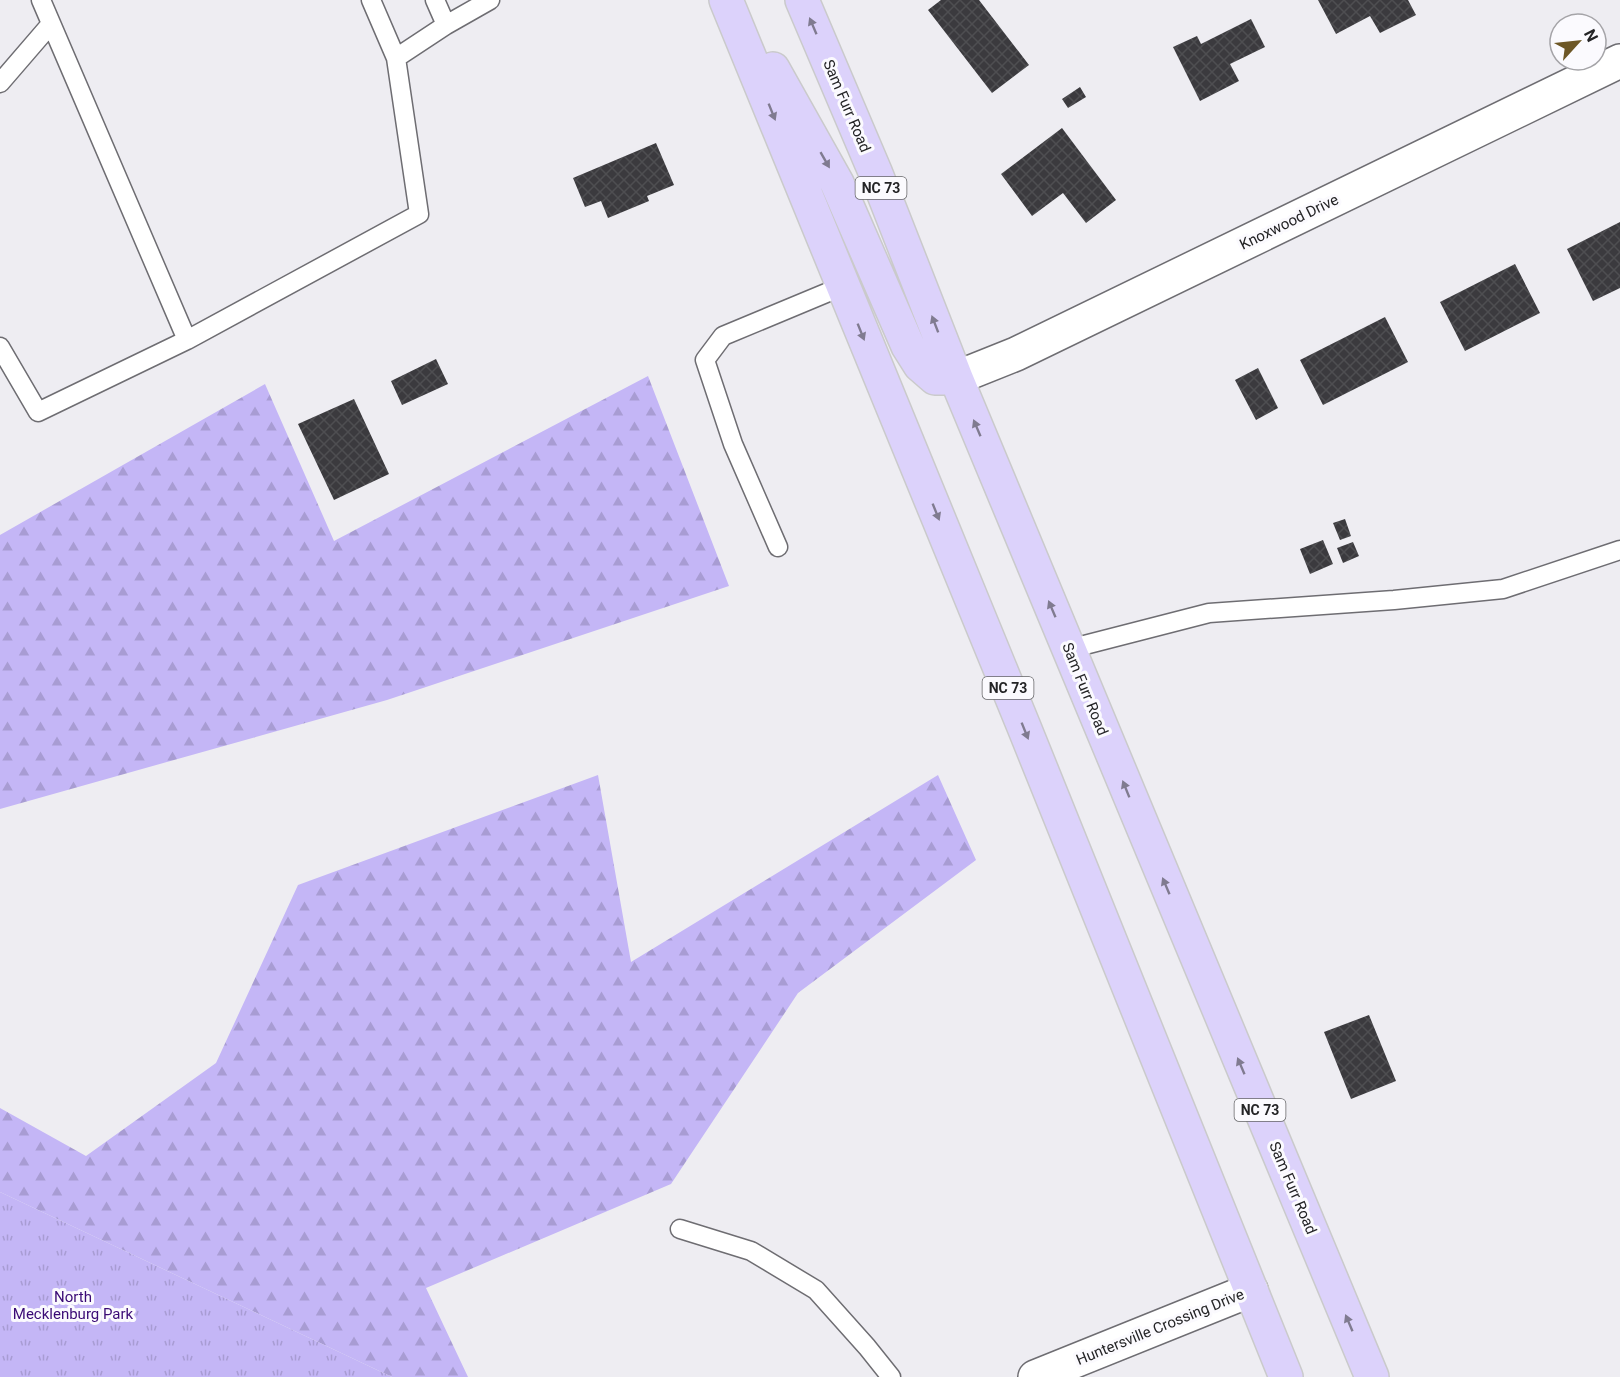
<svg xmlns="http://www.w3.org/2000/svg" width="1620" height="1377" viewBox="0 0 1620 1377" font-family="Roboto,sans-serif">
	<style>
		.forest { fill: url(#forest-firs) }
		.park { fill: url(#park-tufts) }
		.building { fill: url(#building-cross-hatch) }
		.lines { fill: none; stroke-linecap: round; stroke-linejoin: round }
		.service-casing { stroke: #6e6d72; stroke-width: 21 }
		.minor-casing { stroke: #6e6d72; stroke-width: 36 }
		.primary-casing { stroke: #cacacb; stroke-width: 36 }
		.service { stroke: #fff; stroke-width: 18 }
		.minor { stroke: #fff; stroke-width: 33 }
		.primary { stroke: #dcd2fb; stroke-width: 33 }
		.oneway { fill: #807b90 }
		.labels { text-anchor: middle; stroke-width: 6; stroke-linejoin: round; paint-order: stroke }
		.shield { fill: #fbfafe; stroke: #646467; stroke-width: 1.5 }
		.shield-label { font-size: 14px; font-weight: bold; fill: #242426 }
		.street-label { font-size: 15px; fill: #242426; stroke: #fbfafe }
		.park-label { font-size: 15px; fill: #3a0a75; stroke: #fbfafe }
	</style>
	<defs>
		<pattern id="forest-firs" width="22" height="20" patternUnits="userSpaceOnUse" patternTransform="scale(1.5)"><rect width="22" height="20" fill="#c4b6f6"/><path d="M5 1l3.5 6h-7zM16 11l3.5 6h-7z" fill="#a89cd3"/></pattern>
		<pattern id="park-tufts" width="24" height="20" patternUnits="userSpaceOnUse" patternTransform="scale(1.5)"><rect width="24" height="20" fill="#c4b6f6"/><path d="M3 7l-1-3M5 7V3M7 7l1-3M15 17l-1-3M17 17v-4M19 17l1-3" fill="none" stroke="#a89cd3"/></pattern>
		<pattern id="building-cross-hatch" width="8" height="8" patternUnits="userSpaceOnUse" patternTransform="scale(1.5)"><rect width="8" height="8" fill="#3b3a3e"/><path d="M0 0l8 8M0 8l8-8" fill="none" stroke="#4e4e51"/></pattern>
	</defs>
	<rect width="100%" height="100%" fill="#eeedf2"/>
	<path class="forest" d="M648,376l81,210 -342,114 -387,109v-274l265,-151 69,157z
		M598,775l33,187 307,-187 38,85 -178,133 -127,191 -245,104 42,89h-76l-392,-185v-84l86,48 130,-93 82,-178z"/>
	<path class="park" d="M0,1192l392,185h-392z"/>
	<path class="building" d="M941,0h38l50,65 -37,28 -64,-83z
		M1318,0h90l8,15 -36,18 -10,-17 -34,18z
		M1251,19l14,28 -35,17 9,17 -39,20 -27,-54 24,-11 4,8z
		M1080,87l6,10 -18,11 -6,-9z
		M1062,128l54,72 -30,23 -23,-30 -31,23 -31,-42z
		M656,143l18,42 -27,11 2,5 -41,17 -7,-17 -16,6 -12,-29z
		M1620,222v66l-27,13 -26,-52z
		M1515,264l25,49 -75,38 -25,-49z
		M1385,317l23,45 -85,43 -23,-45z
		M436,359l12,25 -46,21 -11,-24z
		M1258,368l20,40 -22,12 -21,-40z
		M354,399l35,75 -55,26 -36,-76z
		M1345,519l6,17 -11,4 -7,-17z
		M1323,540l10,24 -23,10 -10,-25z
		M1353,542l6,14 -16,7 -6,-15z
		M1369,1015l27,66 -45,18 -27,-67z"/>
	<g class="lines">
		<g class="service-casing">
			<path id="service" d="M435,0l11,25 44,-25
				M396,58l50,-33
				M0,83l50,-58
				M187,340l232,-126 -23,-156 -25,-58
				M0,347l38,65 149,-72 -146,-340
				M778,547l-45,-103 -28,-84 18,-24 120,-50
				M1069,649l140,-36 185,-13 109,-11 117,-39
				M680,1229l71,22 65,39 51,57 24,30"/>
		</g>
		<g class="minor-casing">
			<path id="minor" d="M956,378l60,-24 604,-293
				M1035,1377l216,-87"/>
		</g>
		<g class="primary-casing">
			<path id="primary" d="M726,0l298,727 262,650
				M802,0l74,174 80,204 416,999
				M773,69l64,114 71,163 12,19 15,13h21"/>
		</g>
		<use href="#service" class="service"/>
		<use href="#minor" class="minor"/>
		<use href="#primary" class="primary"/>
	</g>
	<defs><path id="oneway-solid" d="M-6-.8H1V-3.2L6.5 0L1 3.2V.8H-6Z" transform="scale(1.5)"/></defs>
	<g class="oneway">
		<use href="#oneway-solid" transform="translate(813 26) rotate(-113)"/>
		<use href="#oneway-solid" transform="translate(772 112) rotate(68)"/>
		<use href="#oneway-solid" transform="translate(825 160) rotate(60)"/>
		<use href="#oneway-solid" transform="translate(935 324) rotate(-111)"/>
		<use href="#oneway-solid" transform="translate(861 332) rotate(68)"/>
		<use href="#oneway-solid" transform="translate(977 428) rotate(-113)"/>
		<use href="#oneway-solid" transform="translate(936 512) rotate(68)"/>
		<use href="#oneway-solid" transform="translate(1052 609) rotate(-113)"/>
		<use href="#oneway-solid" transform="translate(1025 731) rotate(68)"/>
		<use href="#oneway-solid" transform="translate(1126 789) rotate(-112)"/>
		<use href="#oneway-solid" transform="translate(1166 886) rotate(-113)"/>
		<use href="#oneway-solid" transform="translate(1241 1066) rotate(-113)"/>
		<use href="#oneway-solid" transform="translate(1349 1323) rotate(-113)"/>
	</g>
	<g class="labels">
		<g class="shield">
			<rect x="855.5" y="177" width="51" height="22" rx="4.5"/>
			<rect x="982.5" y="677" width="51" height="22" rx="4.5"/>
			<rect x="1234.5" y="1099" width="51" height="22" rx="4.5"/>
		</g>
		<g class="shield-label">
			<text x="881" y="193">NC 73</text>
			<text x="1008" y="693">NC 73</text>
			<text x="1260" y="1115">NC 73</text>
		</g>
		<g class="street-label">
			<text transform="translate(847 106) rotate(67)" y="5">Sam Furr Road</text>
			<text transform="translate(1289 222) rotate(-26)" y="5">Knoxwood Drive</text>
			<text transform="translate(1085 689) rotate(68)" y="5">Sam Furr Road</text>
			<text transform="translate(1293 1188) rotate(67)" y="5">Sam Furr Road</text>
			<text transform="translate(1160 1327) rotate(-22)" y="5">Huntersville Crossing Drive</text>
		</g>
		<g class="park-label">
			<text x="73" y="1302">North<tspan x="73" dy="17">Mecklenburg Park</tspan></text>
		</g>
	</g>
	<g transform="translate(1578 42) rotate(63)"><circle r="28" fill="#fbfafe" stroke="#a5a4a8" stroke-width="1.5"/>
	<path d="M0-4.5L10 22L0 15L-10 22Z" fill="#6d5726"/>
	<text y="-9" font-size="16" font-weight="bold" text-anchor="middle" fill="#242426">N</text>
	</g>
</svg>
